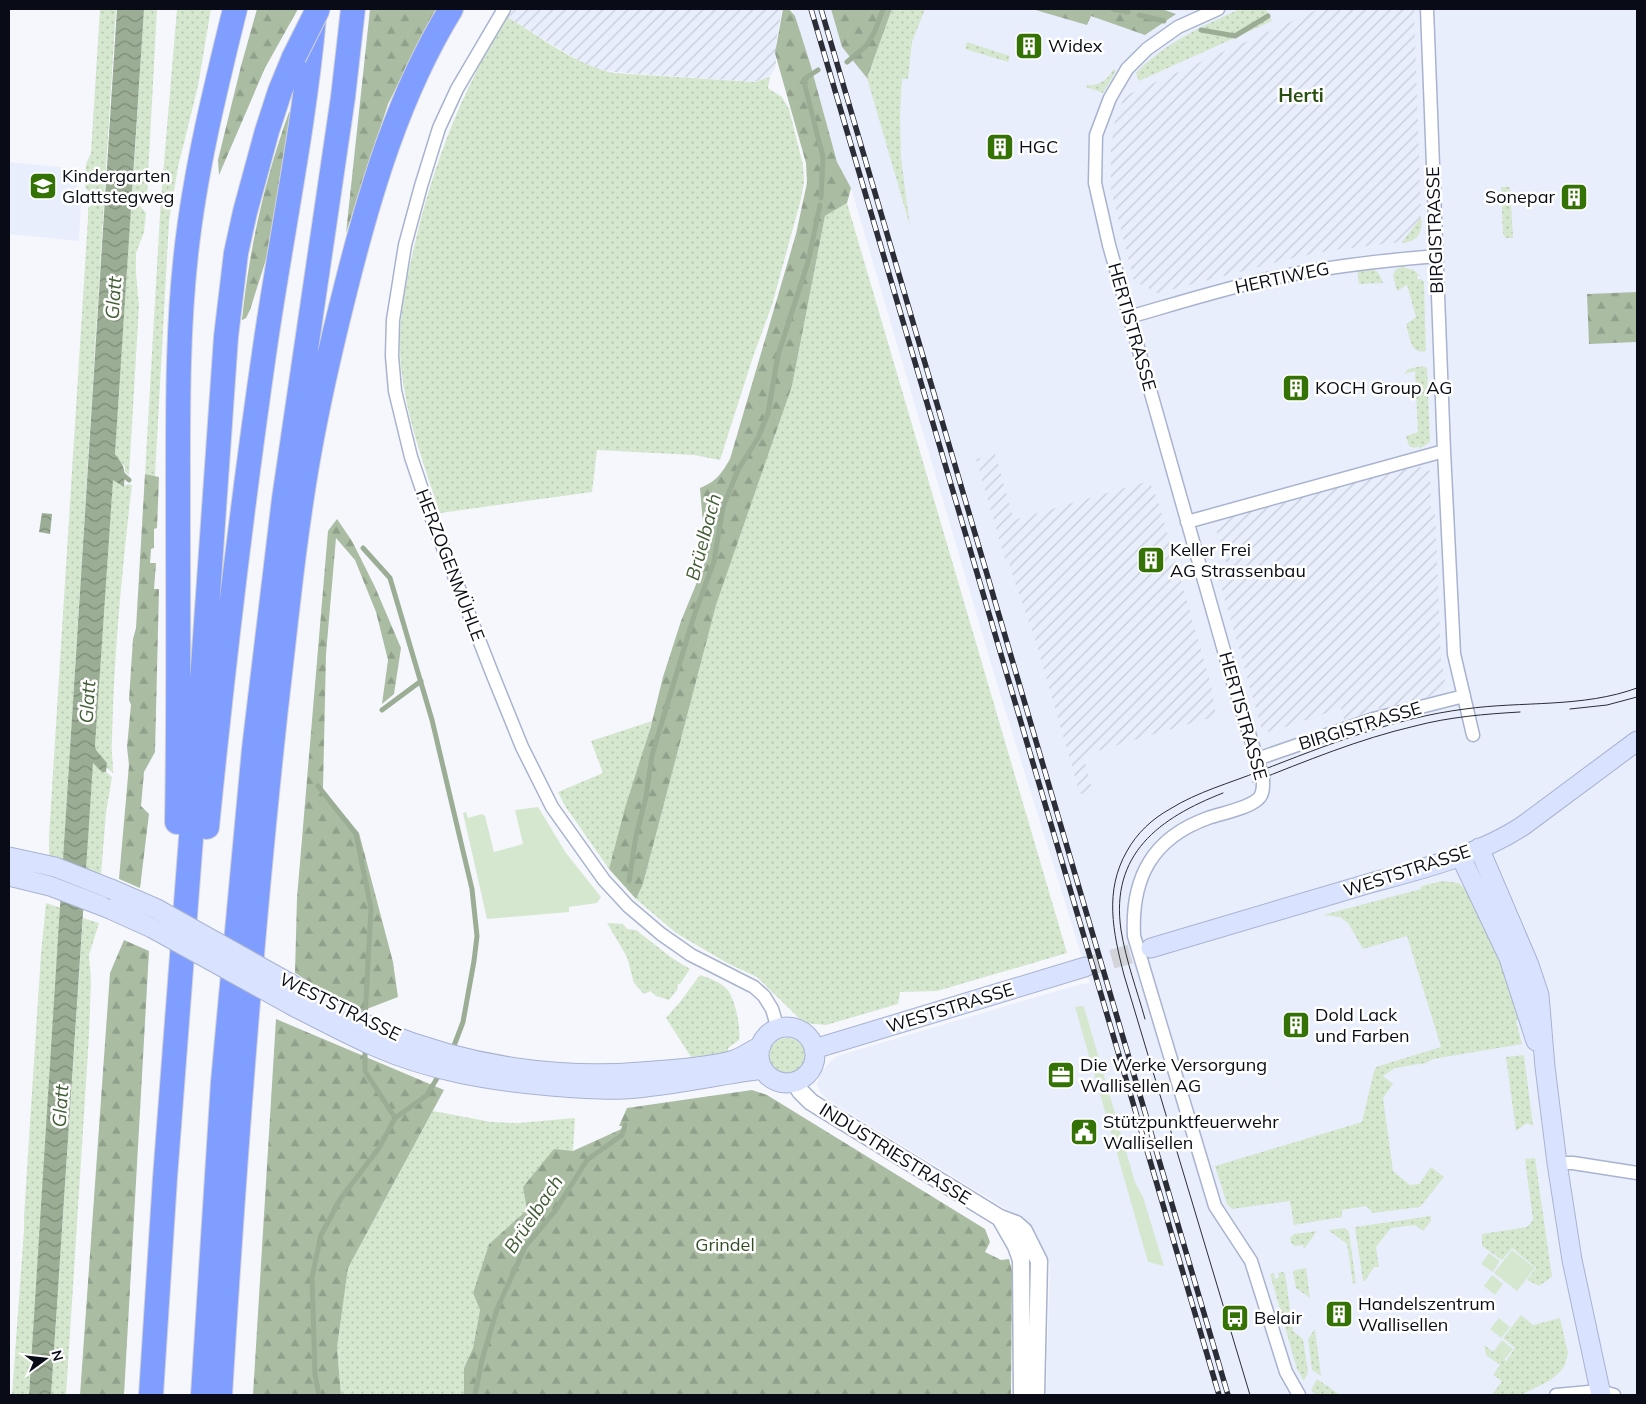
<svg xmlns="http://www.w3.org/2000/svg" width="1646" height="1404" viewBox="0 0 1646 1404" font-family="Mulish,sans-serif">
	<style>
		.built { fill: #e9eefd }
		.industrial { fill: url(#industrial-furrows) }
		.grass { fill: url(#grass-dots) }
		.forest { fill: url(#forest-firs) }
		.garden { fill: #d5e7ce }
		.water { fill: url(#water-waves) }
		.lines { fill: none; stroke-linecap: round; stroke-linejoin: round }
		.stream { stroke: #9bad94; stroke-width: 5 }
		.secondary-tunnel { stroke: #d2d4da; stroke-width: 19; stroke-dasharray: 19 9; stroke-linecap: butt }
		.minor-casing { stroke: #a8b3cf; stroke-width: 15 }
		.tertiary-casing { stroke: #a8b3cf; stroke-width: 19 }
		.secondary-casing { stroke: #a8b3cf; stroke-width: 21 }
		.motorway-casing { stroke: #d3d3d5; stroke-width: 26 }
		.minor { stroke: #fff; stroke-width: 12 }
		.tertiary { stroke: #fff; stroke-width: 16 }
		.secondary { stroke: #d9e2ff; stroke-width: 19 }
		.motorway { stroke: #809eff; stroke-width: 24 }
		.tram { stroke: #2b2d37; stroke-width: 1 }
		.rail-casing { stroke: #2b2d37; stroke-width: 5.5 }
		.rail { stroke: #fff; stroke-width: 4; stroke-dasharray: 11; stroke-linecap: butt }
		.secondary-bridge-casing { stroke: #a8b3cf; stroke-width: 21; stroke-linecap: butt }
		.motorway-bridge-casing { stroke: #d3d3d5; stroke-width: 26; stroke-linecap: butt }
		.secondary-bridge { stroke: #d9e2ff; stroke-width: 19 }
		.motorway-bridge { stroke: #809eff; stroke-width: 24 }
		.labels { text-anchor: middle; stroke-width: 5; stroke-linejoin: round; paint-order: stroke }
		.poi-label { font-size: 18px; fill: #090c16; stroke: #fff; text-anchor: start }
		.street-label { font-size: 18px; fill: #090c16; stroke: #fff }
		.park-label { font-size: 18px; fill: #334e26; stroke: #fff }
		.neighbourhood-label { font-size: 19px; font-weight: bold; fill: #284f11; stroke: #fff }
		.water-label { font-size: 19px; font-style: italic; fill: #445f37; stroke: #fff }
	</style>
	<defs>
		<pattern id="industrial-furrows" width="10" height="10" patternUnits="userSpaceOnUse" patternTransform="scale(1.25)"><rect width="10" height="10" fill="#e9eefd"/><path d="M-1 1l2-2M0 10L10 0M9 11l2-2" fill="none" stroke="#c6cbd8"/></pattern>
		<pattern id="grass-dots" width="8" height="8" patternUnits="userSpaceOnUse" patternTransform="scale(1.25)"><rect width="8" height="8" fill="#d5e7ce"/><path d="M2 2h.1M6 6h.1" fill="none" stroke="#b6c5b0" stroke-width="1.8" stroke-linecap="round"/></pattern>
		<pattern id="forest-firs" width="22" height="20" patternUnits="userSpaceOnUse" patternTransform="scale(1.25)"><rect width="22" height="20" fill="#aabca2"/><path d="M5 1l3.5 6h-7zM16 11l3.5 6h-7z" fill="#91a08b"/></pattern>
		<pattern id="water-waves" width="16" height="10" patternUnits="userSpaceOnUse" patternTransform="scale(1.25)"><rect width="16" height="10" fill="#9bad94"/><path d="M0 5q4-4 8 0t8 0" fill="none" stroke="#7d8b78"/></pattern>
	</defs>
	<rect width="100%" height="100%" fill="#f5f7fd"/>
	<path class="built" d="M792,9h39l11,38 25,30 25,-68h745v1386h-591l4,-131 -15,-32 -11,-12 -197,-121 -7,-7 -3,-8 3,-10 8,-10 9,-8 240,-71 13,-2 -95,-306 -144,-489 -14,-26 -27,-99z
		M9,162l69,7 -2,33 5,1 -2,38 -70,-7z"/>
	<path class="industrial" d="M515,9h267l-6,34v22l-6,12 -17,5 -139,-10 -16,-3 -17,-7 -74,-45z
		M1319,9h95l7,208 -19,25 -70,8 -39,8 -135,35 -24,-12 -23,-91v-41l4,-29 10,-24z
		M995,454l19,66 135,-39 8,17 54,187 5,31 -133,39 10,37 -13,2 -45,-155 -19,-53 -8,-27h-3l-29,-100z
		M1417,466l13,5 1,39 4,1 6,149 4,21 -1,8 -4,3 -15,6 -44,11 -5,-1 -3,3 -29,9 -3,-12 -71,24 -8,-2 -45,-159 11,-3 -11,-36 -9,2 7,-10 9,-5z"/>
	<path class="grass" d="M100,9h16l-12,190 -10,-1 -9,-11 1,-23 5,-11z
		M144,9h13l-10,185 -7,7 -8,-1z
		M177,9h34l-13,77 -20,81 -9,54 -14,255 -10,-2 16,-276z
		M892,9h33l-13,33 -4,37h-6l-2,35 1,44 9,68 -43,-148z
		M1240,9h26l6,12 -133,60 -3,-8c29,-30 66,-47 104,-64z
		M507,17c34,20 68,48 107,56l140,9 16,-5 -2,11 14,9 7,12 14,56 1,17 -3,17 -29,106 -19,52 -33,103 -26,-5 -97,-5 -5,42 -152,21c-16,-48 -34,-96 -39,-146 -4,-41 4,-80 13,-120 20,-85 47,-155 93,-230z
		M967,42l43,14 -2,6 -43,-13z
		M1114,69l2,2 -13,22 -17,-6 1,-2c13,1 20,-5 27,-16z
		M1501,187h9l3,51h-7l-3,-4z
		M94,203h10l-41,659 -14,-5v-21l39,-618v-10z
		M847,203l220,750 -130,38 -37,1 -2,12 -72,21 -22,-2 -47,-46 -28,-13 -53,-31 -40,-34 7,-15 73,-280 76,-218 33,-170z
		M131,206h9l6,7 -2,19 -8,21v20l3,33 -10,169 -4,-3v-5l-10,-13z
		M1421,217c2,14 -2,24 -17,26l-2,-1z
		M1404,265l1,3 9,2 6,6h-3v3h5l2,4 2,68c-16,4 -16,-14 -20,-27l10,-7 -9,-32 -10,6 -4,-15 2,-6z
		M1369,268c9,2 11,7 14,15l-24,1 -2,-15z
		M1422,366l5,2 3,74 -11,7v-3l-5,2 -5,-2 -3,-10 12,-4 -3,-61 -11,3 4,-5z
		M113,479l11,7 4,-2 4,1c-10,84 -18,169 -20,253 -1,12 1,23 1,35l-7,-6 1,-4 -12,-13v-4z
		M652,721l-43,148 -44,-63 -7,-14 45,-19 -12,-32z
		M93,763l9,9h4l6,5 -6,36 -5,61 -16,-5z
		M1442,881l17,2 11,10 39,85 12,41 -5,2 6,23 -89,15 -7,4 -31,5 -12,8 10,8 -10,14 10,73 17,14 9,-1 12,-17 13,10 -24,30 -47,6 -7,-7 -24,4v7l-48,8 -4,-24 -58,8 -5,-5 -12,-38 147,-44 12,-51 2,-4 65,-20 -34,-111 -44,13 -15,-26 -8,-6 -17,-2 98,-26v-3z
		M46,903l15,5 -32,487h-17l12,-165v-14l17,-262z
		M83,918l16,5 -10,32 2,25 -2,56 -23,359h-15z
		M607,923l16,1 4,5 9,1 36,28 18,11 -10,15h-2l-1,6 -8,10 -13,-4 -5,-5 -7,3 -10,-11 -7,-26z
		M700,975c7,2 19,7 25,12 10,8 16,41 14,53l-11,8v5l-37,4 -25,-39 14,-16z
		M769 1056a18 18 0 1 1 36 0a18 18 0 1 1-36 0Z
		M1524,1055l9,71 -6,-3 -11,8 -10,-74z
		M433,1111l58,11 27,1 57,-5 -2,33 -46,59 -38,34 -16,49 7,17 -7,38 -9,20v27h-123l-4,-47 11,-80z
		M1535,1158l17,119 -13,9 -12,-6 9,-12 -24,-20 -10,12 -20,-14v-12l45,-7 6,-7 -8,-61z
		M1431,1216v5l-8,10 -8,-6 -24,3 -15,19 3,20h-5l-9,14h-2l-8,-54z
		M1345,1228l4,4 7,51 -3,1 -6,-40 -19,-14z
		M1317,1231l-13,18 -1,-4 -8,1 -4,-3 -1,-5 4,-4z
		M1306,1268l4,30 -14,-10 -3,-16 2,-2z
		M1282,1272l3,1 8,58 10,8 5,33 -4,9 -7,-12 -27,-95 4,-1 1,6 4,-1 -1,-5z
		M1521,1315l12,10 27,-7 8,35 -3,12 -5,7 -11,9 -28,14h-29l10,-14 -9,-6 7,-10 -14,-10 -2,-10 22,16 9,-13 -12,-10z
		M1315,1329l6,47 -9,-6 -4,-31z
		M1317,1379l23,16h-24l-5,-5z"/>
	<path class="forest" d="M257,9h41l-33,59 -46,107 -1,-15 23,-94z
		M370,9h66l-48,95 -42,129z
		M783,9h6l6,7 15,47 27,99 14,26 -4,15 -22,13 -33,170 -76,219 -73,279 -7,15 -27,-30 16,-61 26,-82 12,-49 18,-56 25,-61 -6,-72c17,-7 21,-14 30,-29l66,-225 11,-51 -1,-20 -31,-110z
		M831,9h61l-25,69 -25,-31z
		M1032,9h130l14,5 -31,21 -54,-19 -4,9z
		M289,112l5,3 -25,135 -19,60 -4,8 -4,2c7,-71 23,-141 47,-208z
		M1637,292v50l-48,2 -2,-50z
		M145,474l14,3 -2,51 -3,1v19l-3,1 -1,14h6l-2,26h5l-4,163 -11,20 -3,34 8,8 -9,74 -21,-9 10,-114 -2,-18 4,-42 -2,-5 4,-61 3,-11z
		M337,519l15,22 23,46 26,61 -7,46 -12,10 6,-44 -12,-48 -21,-52 -19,-22 -10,116 -3,135 36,44 34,129 5,35 -39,15 -64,-39 2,-75 31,-367z
		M124,940l25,11 -25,444h-44l30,-422z
		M276,1019l168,71 -96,178 -11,80 4,47h-88z
		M752,1090l15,5 218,134 5,13 -5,10 16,8 8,-1 3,12 -1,124h-547v-27l9,-20 7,-38 -7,-17 16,-49 38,-34 -4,-23 31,-38 19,2 55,-25h-9l8,-18z"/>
	<path class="garden" d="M538,807l28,46 35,44 -4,6 -28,4v5l-82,7 -24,-106 3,-1 2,6 14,-4 3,2 9,36 29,-8 -8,-34z
		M1081,1006l3,1 51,175 8,15 21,69 -16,-4 -73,-255z
		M1512,1250l23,18 -18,23 -23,-18z
		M1489,1253l11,8 -7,11 -12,-8z
		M1492,1275l11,9 -8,11 -11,-9z
		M1499,1318l11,9 -9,11 -11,-9z
		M1502,1340l11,9 -9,11 -11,-8z"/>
	<path class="water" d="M117,9h27l-29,445c11,14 10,16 9,33l-11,-7 -18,266 1,4 11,13 -1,9h-4l-9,-9 -42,632h-22z
		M42,513l10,1 -2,20 -11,-2z"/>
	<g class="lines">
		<path class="stream" d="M1113,9l15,3
			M1139,15l25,6
			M1201,30l34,6 33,-20
			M847,62l19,-16 9,-15 8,-22
			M818,70l-11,7 -3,5 19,75 -2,41
			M120,472l9,8
			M363,548l27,30 42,142 40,169 5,47 -3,25 -11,61 -11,29
			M382,710l39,-29
			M318,786l38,48 15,74 -6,111
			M629,881l7,-45 10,-39 6,-42 41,-136 21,-58 9,-54 15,-37 20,-32 10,-25 10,-58 30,-93 12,-57
			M365,1047v24l30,47
			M319,1395l-4,-20 -3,-98 9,-42 20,-37 38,-50 16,-30 31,-22 15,-24
			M475,1395l7,-35 15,-51 28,-62 30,-36 32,-51 35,-25 3,-10"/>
		<path class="secondary-tunnel" d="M1085,967l66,-19"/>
		<g class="minor-casing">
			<path id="minor" d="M504,9l-47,80 -18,39 -18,58 -16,59 -12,75 -1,36 3,35 16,66 22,65 59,151 30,74 30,60 52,73 24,26 33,28 30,21 63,32 10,9 8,13 6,20
				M1218,9l-40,18 -31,22 -20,20 -17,29 -14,37 -1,48 14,62 123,434 31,99c0,7 1,16 -5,21 -11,10 -36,14 -50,19 -56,20 -77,60 -74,118l81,270 36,55 35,111 13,23
				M1427,9l17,442 10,203 19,81
				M1129,317c42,-12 84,-25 126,-35 60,-14 120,-21 182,-26
				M1187,522l257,-71
				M1257,759l116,-40 91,-23
				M1557,1163h16l64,10
				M1556,1395l44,-4 14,4"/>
		</g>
		<g class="tertiary-casing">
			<path id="tertiary" d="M795,1082l5,9 11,11 189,116 16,6 8,7 15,30 -3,134
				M1000,1218l16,28 5,14 1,135"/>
		</g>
		<g class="secondary-casing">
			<path id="secondary" d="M1479,848l50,117 10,30 6,72 12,96 15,97 29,135
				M1460,855l49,103 27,83
				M9,857l46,10 56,22
				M9,876l41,10 60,23
				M1151,948c72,-21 144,-42 216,-64 51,-14 113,-29 157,-59l113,-84
				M300,989c27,14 53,31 81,42 90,36 178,49 274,40 25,-2 56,-4 79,-11 9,-3 18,-10 27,-14
				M295,1007c26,13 52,27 79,39 56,25 117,35 177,40 24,2 49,4 73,3 47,-3 92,-14 139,-20
				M759 1055a28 28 0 1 1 56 0a28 28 0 1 1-56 0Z
				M814,1049l271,-82"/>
		</g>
		<g class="motorway-casing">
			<path id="motorway" d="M177,822c2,-109 1,-217 1,-325 0,-81 -1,-162 8,-243 9,-83 29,-164 49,-245
				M207,827c16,-160 35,-321 58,-480 16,-110 39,-219 49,-329
				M151,1395l14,-217 26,-340 35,-501 10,-84 9,-41 22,-81 13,-40 14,-34
				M203,1395l20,-313 31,-333 30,-250 59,-402 10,-88
				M220,1395c14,-229 31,-459 56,-687 10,-85 18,-170 33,-254 10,-56 23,-112 37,-167 24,-96 53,-193 105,-278"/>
		</g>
		<use href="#minor" class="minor"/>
		<use href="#tertiary" class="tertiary"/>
		<use href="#secondary" class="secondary"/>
		<use href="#motorway" class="motorway"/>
		<path class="tram" d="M1570,709l37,-4 30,-8
			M1253,782c53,-21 106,-43 162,-56 34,-9 70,-12 105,-14
			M1145,1019c-8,-29 -19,-58 -24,-89 -11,-76 38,-112 102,-137
			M1250,1395l-126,-420c-11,-43 -20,-84 3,-124 10,-18 25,-32 43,-42 27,-17 60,-26 90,-38 67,-26 134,-53 205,-62 57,-8 118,-1 172,-21"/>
		<g class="rail-casing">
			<path id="rail" d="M811,9l408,1386
				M821,9l407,1386"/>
		</g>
		<use href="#rail" class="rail"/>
		<g class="secondary-bridge-casing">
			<path id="secondary-bridge" d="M111,889l46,20 143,80
				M110,909l42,19 143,79"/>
		</g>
		<g class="motorway-bridge-casing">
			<path id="motorway-bridge" d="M294,57l24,-48"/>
		</g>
		<use href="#secondary-bridge" class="secondary-bridge"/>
		<use href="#motorway-bridge" class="motorway-bridge"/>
	</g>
	<defs>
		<g id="building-square" transform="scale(1.4375)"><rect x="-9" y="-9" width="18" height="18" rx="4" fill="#357205" stroke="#fff"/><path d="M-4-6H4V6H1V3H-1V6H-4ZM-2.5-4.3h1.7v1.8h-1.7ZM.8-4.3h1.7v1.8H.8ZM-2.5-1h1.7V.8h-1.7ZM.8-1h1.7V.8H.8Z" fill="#fff"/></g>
		<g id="school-square" transform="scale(1.4375)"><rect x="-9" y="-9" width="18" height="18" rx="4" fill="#357205" stroke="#fff"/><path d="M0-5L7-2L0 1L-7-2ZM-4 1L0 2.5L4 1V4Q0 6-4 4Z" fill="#fff"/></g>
		<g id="office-square" transform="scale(1.4375)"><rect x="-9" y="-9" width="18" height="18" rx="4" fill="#357205" stroke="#fff"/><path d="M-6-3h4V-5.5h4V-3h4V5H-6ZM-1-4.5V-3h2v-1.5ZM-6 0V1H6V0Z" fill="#fff"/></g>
		<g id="civic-square" transform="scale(1.4375)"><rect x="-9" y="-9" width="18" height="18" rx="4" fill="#357205" stroke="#fff"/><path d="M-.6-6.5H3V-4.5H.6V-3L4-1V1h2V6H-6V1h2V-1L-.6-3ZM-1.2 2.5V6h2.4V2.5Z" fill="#fff"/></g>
		<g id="bus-square" transform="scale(1.4375)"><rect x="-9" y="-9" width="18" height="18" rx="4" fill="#357205" stroke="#fff"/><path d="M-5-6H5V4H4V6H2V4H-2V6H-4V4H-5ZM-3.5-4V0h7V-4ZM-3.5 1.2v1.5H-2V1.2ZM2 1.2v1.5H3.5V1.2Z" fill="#fff"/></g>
	</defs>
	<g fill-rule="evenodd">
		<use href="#building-square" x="1029" y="46"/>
		<use href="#building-square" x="1000" y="147"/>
		<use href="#school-square" x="43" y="186"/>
		<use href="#building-square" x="1574" y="197"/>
		<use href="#building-square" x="1296" y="388"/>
		<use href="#building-square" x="1151" y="560"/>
		<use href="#building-square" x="1296" y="1025"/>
		<use href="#office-square" x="1061" y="1075"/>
		<use href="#civic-square" x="1084" y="1132"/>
		<use href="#building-square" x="1339" y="1314"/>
		<use href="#bus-square" x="1235" y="1318"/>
	</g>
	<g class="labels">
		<g class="poi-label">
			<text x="1048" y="52">Widex</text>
			<text x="1019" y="153">HGC</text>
			<text x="62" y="182">Kindergarten<tspan x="62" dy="21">Glattstegweg</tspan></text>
			<text x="1555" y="203" text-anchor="end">Sonepar</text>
			<text x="1315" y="394">KOCH Group AG</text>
			<text x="1170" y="556">Keller Frei<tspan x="1170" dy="21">AG Strassenbau</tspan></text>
			<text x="1315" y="1021">Dold Lack<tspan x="1315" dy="21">und Farben</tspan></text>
			<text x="1080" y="1071">Die Werke Versorgung<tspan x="1080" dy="21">Wallisellen AG</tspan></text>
			<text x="1103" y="1128">Stützpunktfeuerwehr<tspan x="1103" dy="21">Wallisellen</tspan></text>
			<text x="1358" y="1310">Handelszentrum<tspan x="1358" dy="21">Wallisellen</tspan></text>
			<text x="1254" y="1324">Belair</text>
		</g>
		<g class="street-label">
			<text transform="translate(1435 230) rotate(-92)" y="6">BIRGISTRASSE</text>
			<text transform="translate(1282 278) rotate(-12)" y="6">HERTIWEG</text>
			<text transform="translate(1132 327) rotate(74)" y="6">HERTISTRASSE</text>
			<text transform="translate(450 565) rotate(69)" y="6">HERZOGENMÜHLE</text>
			<text transform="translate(1243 716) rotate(74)" y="6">HERTISTRASSE</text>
			<text transform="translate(1360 726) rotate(-17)" y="6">BIRGISTRASSE</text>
			<text transform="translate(1407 871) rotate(-18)" y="6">WESTSTRASSE</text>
			<text transform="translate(340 1007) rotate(26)" y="6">WESTSTRASSE</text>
			<text transform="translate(950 1008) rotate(-17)" y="6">WESTSTRASSE</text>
			<text transform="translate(895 1154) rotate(32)" y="6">INDUSTRIESTRASSE</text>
		</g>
		<g class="park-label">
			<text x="725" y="1251">Grindel</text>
		</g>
		<g class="neighbourhood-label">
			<text x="1301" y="102">Herti</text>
		</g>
		<g class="water-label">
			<text transform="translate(113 298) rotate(-86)" y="7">Glatt</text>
			<text transform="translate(703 537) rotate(-75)" y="7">Brüelbach</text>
			<text transform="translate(87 702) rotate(-86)" y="7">Glatt</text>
			<text transform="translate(60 1106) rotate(-86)" y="7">Glatt</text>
			<text transform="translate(533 1214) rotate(-56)" y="7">Brüelbach</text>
		</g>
	</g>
	<rect width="1646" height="1404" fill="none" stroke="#090c16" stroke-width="20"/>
	<g transform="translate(45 1359) rotate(75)" stroke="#ffffff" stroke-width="4" paint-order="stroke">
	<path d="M0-4L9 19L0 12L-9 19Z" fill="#090c16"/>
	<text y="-8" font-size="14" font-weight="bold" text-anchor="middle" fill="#090c16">N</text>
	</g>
</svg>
